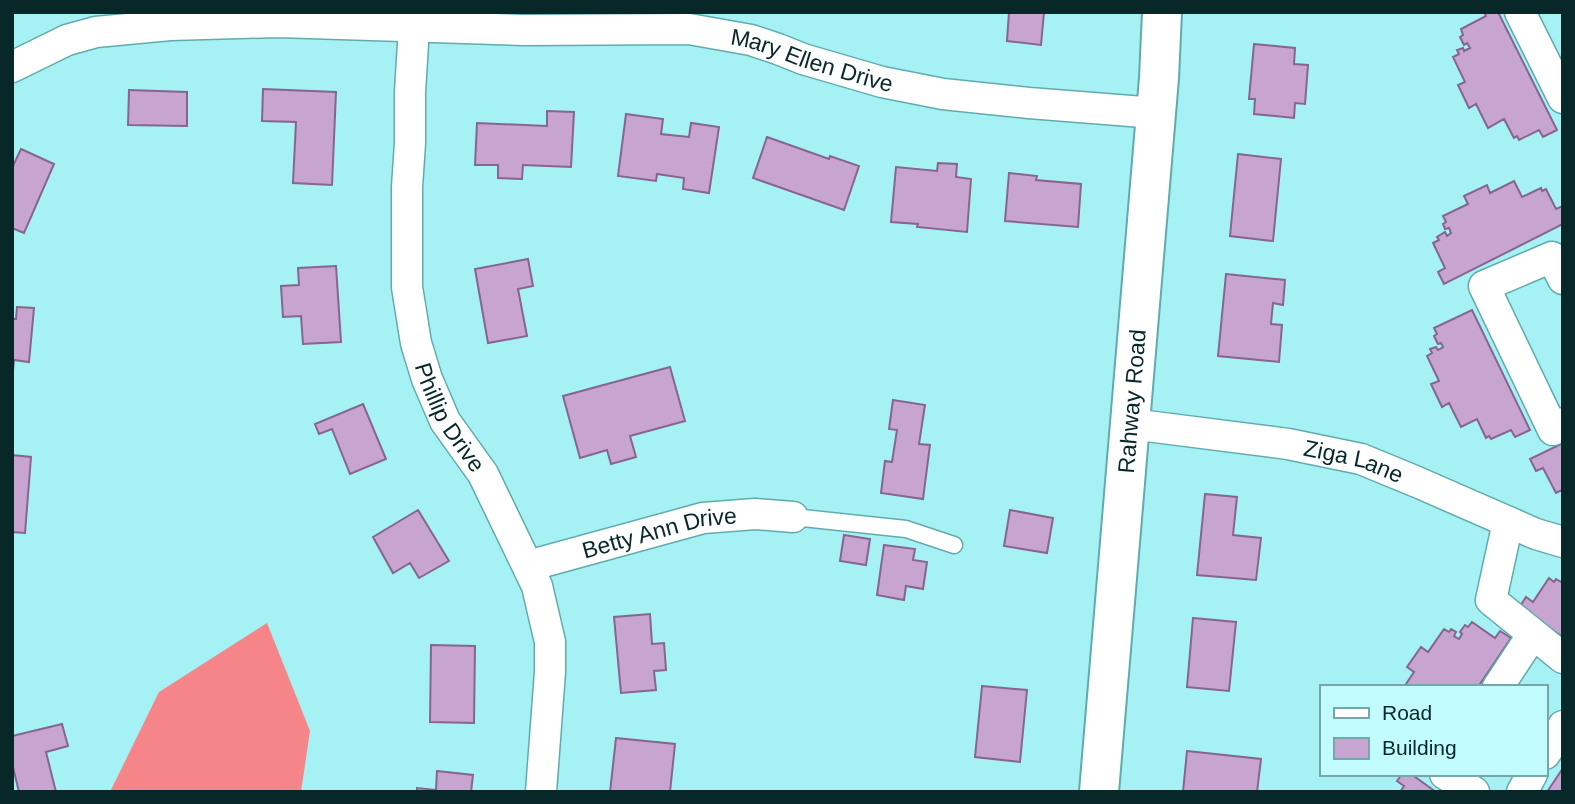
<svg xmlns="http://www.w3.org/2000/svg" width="1575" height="804" viewBox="0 0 1575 804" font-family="Helvetica,sans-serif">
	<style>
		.forest { fill: #f58588 }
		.building { fill: #c8a4d1; stroke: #86658e; stroke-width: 2 }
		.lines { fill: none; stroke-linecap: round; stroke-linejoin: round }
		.service-casing { stroke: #61abaf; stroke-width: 19 }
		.minor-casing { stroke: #61abaf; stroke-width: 33 }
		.tertiary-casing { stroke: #61abaf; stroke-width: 42 }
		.service { stroke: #fff; stroke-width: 16 }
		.minor { stroke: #fff; stroke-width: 30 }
		.tertiary { stroke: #fff; stroke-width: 38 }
		.labels { text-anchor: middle; stroke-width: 7; stroke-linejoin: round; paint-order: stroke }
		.street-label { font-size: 23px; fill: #072729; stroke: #c1fbfe }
	</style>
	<rect width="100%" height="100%" fill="#a6f1f4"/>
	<path class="forest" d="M267,623l43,108 -9,61h-191l49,-100z"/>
	<path class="building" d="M1009,12h35l-3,33 -34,-4z
		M1484,12h14l59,118 -14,7 -4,-7 -20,10 -2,-4 -3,2 -10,-19 -16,9 -12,-24 -7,4 -11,-23 7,-3 -12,-25 6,-3 -2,-4 6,-2 1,3 6,-3 -3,-5 -3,2 -4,-8 3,-2 -2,-6 25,-13z
		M1254,44l41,4 -1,16 14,1 -3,39 -10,-1 -1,15 -40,-4 1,-15h-6z
		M263,89l73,3 -4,93 -39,-2 3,-61 -34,-1z
		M129,90l58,2v34l-59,-1z
		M547,111l27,1 -3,55 -48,-2 -1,14 -24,-1v-13h-23l2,-42 70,3z
		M626,114l37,5 -2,15 28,3 2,-14 28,4 -10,66 -26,-4 1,-11 -27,-4 -1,7 -38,-5z
		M767,137l62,22 1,-3 29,10 -15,44 -91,-32z
		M21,149l33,15 -30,69 -12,-5v-60z
		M1238,154l43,5 -8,82 -43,-5z
		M938,163l19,1 -1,13 15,2 -4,53 -50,-5 1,-3 -27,-2 5,-55 41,4z
		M1009,173l28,3 -1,4 45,4 -3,43 -73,-6z
		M1514,181l8,16 19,-9 1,3 4,-2 10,20 7,-3v18l-119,60 -6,-12 7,-4 -12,-25 6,-3 -2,-3 8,-5 2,4 4,-3 -2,-5 -4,1 -2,-5 3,-2 -3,-6 25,-12 -4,-8 23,-11 3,8z
		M528,259l5,27 -15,3 9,47 -39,7 -13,-74z
		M336,266l5,76 -38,2 -2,-28 -18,1 -2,-31 18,-1 -1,-17z
		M1226,274l59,6 -2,25 -10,-2 -2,21 11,1 -3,37 -61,-6z
		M17,307l17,1 -5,54 -15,-2 -2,21v-62h4z
		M1472,310l58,120 -15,7 -4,-7 -20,9 -2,-3 -3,2 -9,-19 -16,8 -12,-24 -7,4 -11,-23 8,-3 -12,-25 5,-3 -2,-4 6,-2 2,3 5,-3 -2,-4 -3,1 -4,-8 3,-2 -3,-6z
		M670,367l15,54 -55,15 6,21 -25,7 -4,-14 -27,8 -17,-62z
		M893,400l32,5 -6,39 11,1 -7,54 -42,-6 4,-32 7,1 5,-32 -8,-1z
		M363,404l23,55 -36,15 -18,-45 -13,5 -4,-10z
		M1563,443v49l-1,-2 -6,3 -13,-25 -7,3 -6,-12z
		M12,455l19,2 -6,76 -13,-1z
		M1205,494l32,3 -4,38 28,3 -5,42 -59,-5z
		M418,510l31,51 -30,17 -9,-15 -17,10 -20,-36z
		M1010,510l43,8 -6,35 -43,-7z
		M844,535l26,4 -4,26 -26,-4z
		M884,545l31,4 -2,11 14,2 -4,27 -17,-3 -2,14 -27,-5z
		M1549,578l5,4 2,-3 7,4v54l-44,-29 7,-11 7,5z
		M650,614l2,30 12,-1 2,27 -12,1 2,19 -35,3 -7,-76z
		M1193,618l43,4 -7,69 -42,-4z
		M1472,622l23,16 5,-7 11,7 -33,49h-74l10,-15 -7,-5 14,-20 7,5 16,-23 5,3 2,-3 5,3 -2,4 5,3 3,-5 -2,-2 5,-7 3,2z
		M431,645l44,1 -1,77 -44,-1z
		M982,686l45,4 -7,72 -45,-5z
		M62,724l6,22 -22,6 10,40h-37l-7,-29v-27z
		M616,738l59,6 -5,48h-60z
		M1187,751l74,8 -4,33h-74z
		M1563,768v24h-16z
		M437,771l36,4 -2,17h-54v-4l19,2z
		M1402,774h9l25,18h-36l4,-6 -7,-5z"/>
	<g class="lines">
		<g class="service-casing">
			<path id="service" d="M793,517l113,12 48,16"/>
		</g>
		<g class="minor-casing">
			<g id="minor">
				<path d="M1520,12l43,86"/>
				<path id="s1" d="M414,27l-4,65v51l-3,44v100l9,56 11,36 18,42 38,53 54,112 13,56v30l-9,120"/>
				<path id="s2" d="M12,67l55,-27 29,-8 74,-7 108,-3 247,8 164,-1 62,11 27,9 25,10 79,23 61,12 86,9 127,10"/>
				<path d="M1563,279l-11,-22 -68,29 69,144 10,-7"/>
				<path id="s3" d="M1131,424l157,20 73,15 56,23 119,52 27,8"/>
				<path d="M1508,522l-17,78 72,58"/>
				<path id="s4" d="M528,566l175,-48 52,-4 38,3"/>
				<path d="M1498,687l35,-53"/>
				<path d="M1545,754l18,-28"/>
				<path d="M1445,774l29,18"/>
				<path d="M1522,792l10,-18"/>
			</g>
		</g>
		<g class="tertiary-casing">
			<g id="tertiary">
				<path id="s5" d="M1099,792l60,-714 3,-66"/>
			</g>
		</g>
		<use href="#service" class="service"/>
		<use href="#minor" class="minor"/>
		<use href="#tertiary" class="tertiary"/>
	</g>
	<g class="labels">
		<g class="street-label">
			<text dy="8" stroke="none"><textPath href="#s2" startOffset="812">Mary Ellen Drive</textPath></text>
			<text dy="8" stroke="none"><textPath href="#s5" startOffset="392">Rahway Road</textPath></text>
			<text dy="8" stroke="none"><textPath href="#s1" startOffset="399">Phillip Drive</textPath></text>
			<text dy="8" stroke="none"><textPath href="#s3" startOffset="226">Ziga Lane</textPath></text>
			<text dy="8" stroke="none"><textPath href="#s4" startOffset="136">Betty Ann Drive</textPath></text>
		</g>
	</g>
	<rect width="1575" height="804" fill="none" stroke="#072729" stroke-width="28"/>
	<rect x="1320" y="685" width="228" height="91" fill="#c1fbfe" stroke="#77a6a9" stroke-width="2"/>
	<rect x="1334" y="708" width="35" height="10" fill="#ffffff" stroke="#77a6a9" stroke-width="2"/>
	<text x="1382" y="720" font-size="21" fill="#072729">Road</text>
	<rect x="1334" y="738" width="35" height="21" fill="#c8a4d1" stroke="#77a6a9" stroke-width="2"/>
	<text x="1382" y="755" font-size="21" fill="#072729">Building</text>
</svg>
